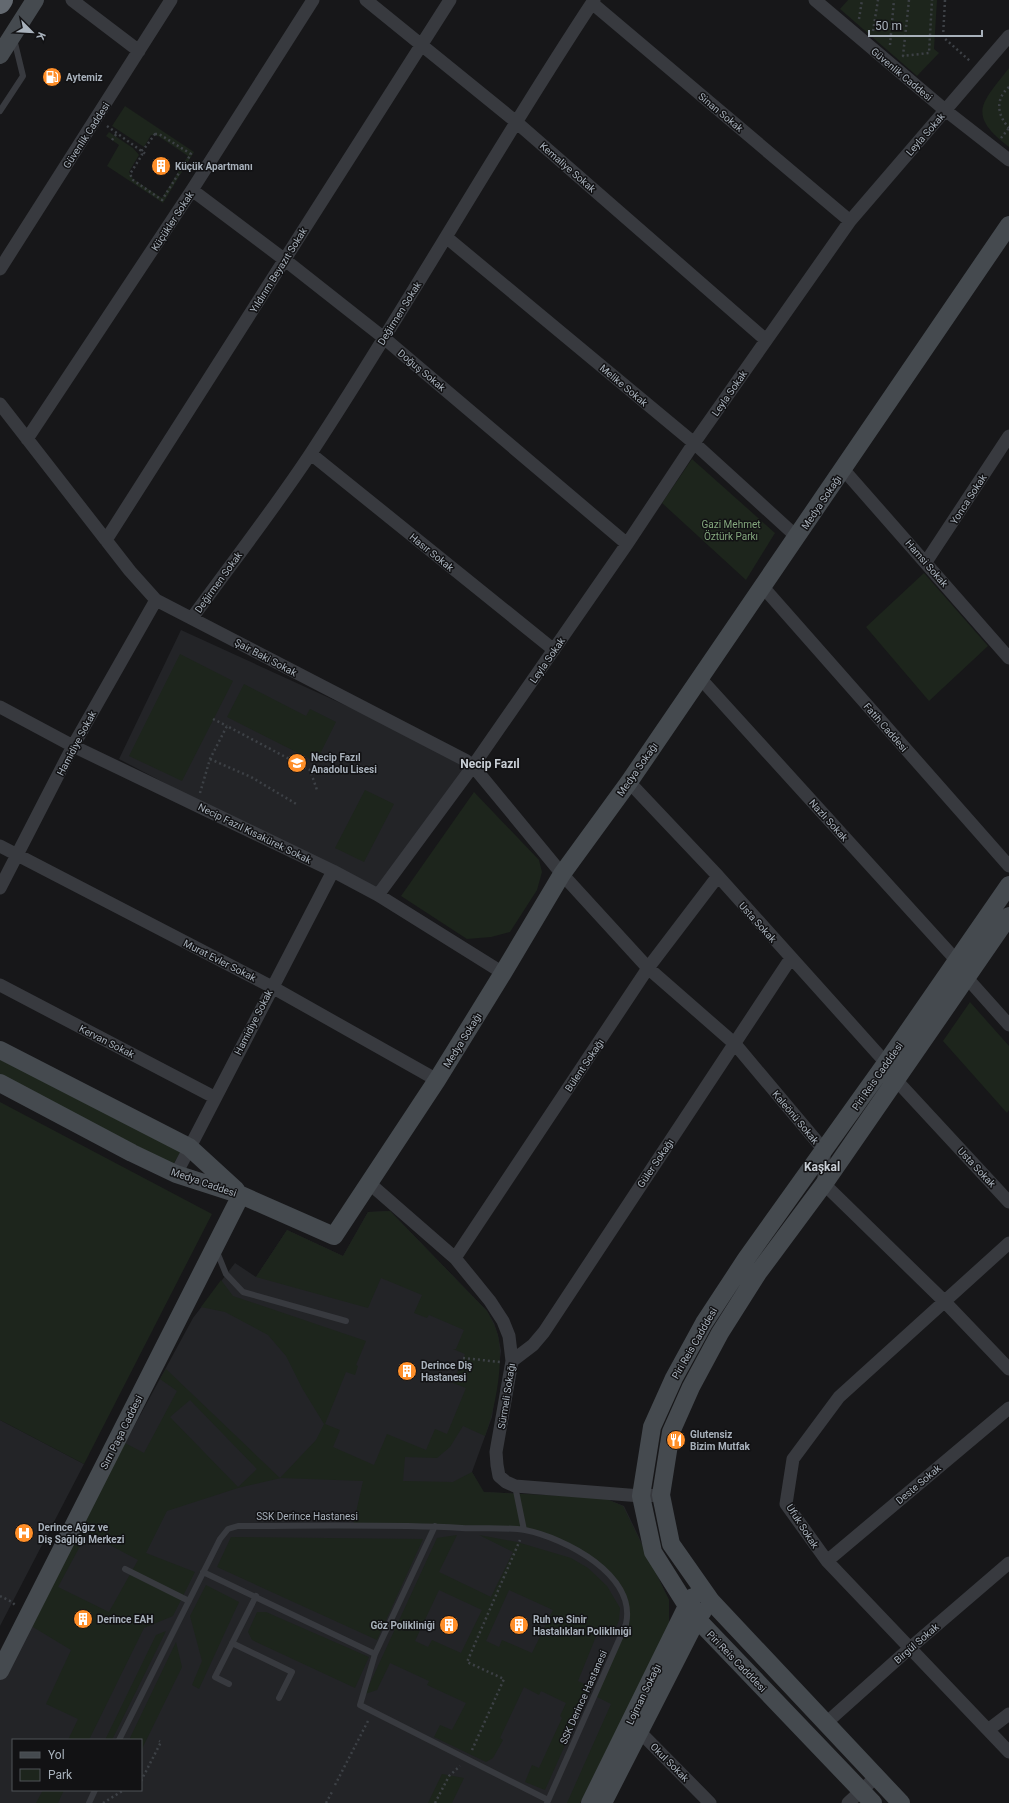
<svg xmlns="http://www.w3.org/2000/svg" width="1009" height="1803" viewBox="0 0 1009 1803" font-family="Roboto,sans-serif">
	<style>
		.built { fill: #232427; fill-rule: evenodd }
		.green { fill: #1d251c; fill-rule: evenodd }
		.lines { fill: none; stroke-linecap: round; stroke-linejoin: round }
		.path { stroke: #3d4146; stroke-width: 2.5; stroke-dasharray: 2 3; stroke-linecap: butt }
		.lane { stroke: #383a3f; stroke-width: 6 }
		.street { stroke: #383a3f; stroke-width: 13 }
		.secondary { stroke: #454a4f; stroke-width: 18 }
		.highway { stroke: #636970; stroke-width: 22 }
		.labels { text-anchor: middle; stroke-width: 3; stroke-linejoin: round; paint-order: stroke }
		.street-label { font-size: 10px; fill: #a8b1bb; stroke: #121214 }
		.poi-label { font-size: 10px; font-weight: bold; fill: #a8b1bb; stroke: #121214; text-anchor: start }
		.park-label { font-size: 10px; fill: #83a77d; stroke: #121214 }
		.quarter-label { font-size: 12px; font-weight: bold; fill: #c9cfd6; stroke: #121214 }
	</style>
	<rect width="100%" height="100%" fill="#171719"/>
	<path class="built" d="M181,630l284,130 8,6 -95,129 -259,-136z
		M390,1211l97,100 7,12 4,12 3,16 -9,66 -20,55 11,20 121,6 20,8 45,94 -89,203h-580v-124l30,-61 163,-300 42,-55 21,14 31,-47 56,26 25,-44zM13,1740h128v50h-128z
		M0,1420l84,44 -84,162z"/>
	<path class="green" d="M848,0h89l-3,49 5,4 -22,23 -77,-67z
		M1009,68v79c-43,-33 -27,-44 0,-79z
		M125,106l69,46 -31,51 -56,-37 12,-21 -13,-9 3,-4 24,16 6,7 -10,17 4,7 29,19 26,-42 -30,-20 -7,-1 -7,12 -32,-21z
		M692,459l83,74 -29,47 -84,-77z
		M924,573l64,73 -59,55 -63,-74z
		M180,654l53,27 -51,100 -53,-25z
		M244,684l62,32 4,-7 26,13 -20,40 -89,-45z
		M365,790l29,14 -30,58 -29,-14z
		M474,792l65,68 3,12 -5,18 -27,42 -19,5 -24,2 -66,-43z
		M970,1002l39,44v64l-2,3 -64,-72z
		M0,1058l181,93 -8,14 -173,-91z
		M0,1102l212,112 -128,250 -84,-44z
		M390,1211l97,100c4,8 9,16 11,25 6,27 -3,74 -13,100l-22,-10 -13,21 -13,11 -32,-1 -2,24 50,1 19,-10 12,20 120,6 19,8 46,94v27l-89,176h-13l44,-99 -16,-8 31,-72 2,-17 -18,-30 -34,-29 -52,-18 -171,-4 10,-45 -82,-3 -43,10 -71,23 -21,42 49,19 -22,44 -29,12 -55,112h-21l10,-21 -32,-15 25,-54 -43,-26 2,-6 95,-175 19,10 33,-62 -17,-12 6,-10 114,109 36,-38 8,-16 -22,-36 -16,-32 -18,-21 -43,-23 -24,-5 20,-27 12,16 133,45 -10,24 2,1 -3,9 -9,-3 -21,52 15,6 -7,17 41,18 13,-31 39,16 9,-21 12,5 19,-46 -13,-5 12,-29 -12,-5h3l8,-19 -35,-15 -2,3 -13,-5 8,-18 -41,-17 -13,30 -112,-31 31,-47 56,26 25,-44zM190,1400l67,69 -19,18 -68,-70zM87,1533l51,27 -29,52 -51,-25z
		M457,1535l-18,37 52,25 22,-45 -34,-17 38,7 54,16 17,10 19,18 13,22 -1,12 -6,15 -14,-6 -21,52 13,6 -46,103 -20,-8 7,-17 7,3 23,-50 -2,-2 6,-13 -25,-12 -2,4 -15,-8 -24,51 3,2 -10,18 -7,4 -52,-25 6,-12 12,5 14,-27 -39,-18 2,-4 -39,-18 -13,27 -12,4 72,-156zM439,1590l43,20 -21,43 -29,-13 -4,7 -13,-6zM509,1590l44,20 -21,43 -30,-13 -3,7 -13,-6z
		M231,1537l192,2 -46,101 -160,-73z
		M206,1585l33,17 -40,87 -7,-4 10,-24 -12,-45z
		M257,1612h9l103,45 -14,31 -103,-48 -4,-8z
		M166,1631l-54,109h-7l51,-105z
		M176,1642l6,25 -41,84v-11h-12z
		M442,1774l22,4 -12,25h-24z
		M43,1790h21l-6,13h-22z"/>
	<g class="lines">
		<path class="path" d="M909,0l-6,56 26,-3 3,-53
			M945,0l-2,37 27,24
			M859,19l3,-19
			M873,31l5,-31
			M890,45l4,-45
			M1009,87c-14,12 -12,28 0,41
			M107,126l40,29
			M155,134h4l32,20 -29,46 -29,-20 -3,-6 12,-19 -1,-4 3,-2z
			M1001,138l8,-10
			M112,140l5,-7
			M213,719l14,7
			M210,759l41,18 47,28
			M200,793l10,-34 17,-33 83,44 7,20
			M463,1358l37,4
			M0,1596l12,6 4,4
			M472,1750l32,-71 -37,-17 53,-122
			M141,1781l20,-39 -2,-1
			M335,1785l33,-64
			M103,1803l21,-13
			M326,1803l6,-11
			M435,1803l14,-27 11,-10"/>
		<path class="lane" d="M0,111l23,-35 -9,-37
			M217,1252l9,22 17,18 103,29
			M515,1486l9,44
			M435,1526l-60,128 -15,51 188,95
			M125,1569l64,32
			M203,1572l172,82
			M232,1643l60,29 -13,26
			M229,1684l-14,-7 41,-81
			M119,1740l101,-201 8,-10 10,-3c74,0 149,-2 224,2 20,1 43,-1 63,2 40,8 112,45 101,94l-79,179
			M89,1803l6,-13"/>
		<path class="street" d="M72,0l67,51
			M366,0l149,121 251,219
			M815,0l130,110 64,50
			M592,3l258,218
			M192,190l93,70 99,78 243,206
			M446,237l248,206 103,94
			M0,269l171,-269
			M0,404l130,167 26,29 309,160 8,6 89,108 86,94 87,76 89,106v34l120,117 65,68
			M27,439l165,-249 121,-190
			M311,454l243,196
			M843,469l166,189
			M106,540l344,-540
			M926,562l83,-126
			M763,587l246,279
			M192,618c40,-55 82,-109 119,-165 98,-149 185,-305 283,-453
			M700,678l257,283
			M0,707l73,39 260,125 45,24 125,78
			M629,782l89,94 168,187
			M0,846l272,141 165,93
			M0,888l73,-142 83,-146
			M378,895l95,-129 154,-222 67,-101 156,-222 159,-185
			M967,978l42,47
			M0,985l214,112
			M896,1080l113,122
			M176,1174l157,-303
			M369,1183l86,75 35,43 13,20 6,15 3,25 -16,91 1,13 2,11 7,6 9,4 126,10 20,-1
			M1009,1243l-170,154 -46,62 -7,45 41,57 182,191
			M455,1258l193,-290 70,-92
			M512,1361l21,-16 11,-13 247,-374
			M827,1561l182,-153
			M825,1724l85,-76 99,-85
			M634,1726l76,77
			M988,1730l21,-16
			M848,1803l28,-26"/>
		<path class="secondary" d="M0,55l35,-55
			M0,1050l189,97 47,43
			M0,1083l132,70 44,21 65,21 93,41 103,-156 66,-107 59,-99 67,-92 380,-557
			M0,1671l241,-476
			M604,1801l93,-182 6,-8
			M590,1803l97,-197 6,-9
			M873,1803l-176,-184 -10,-13 -34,-54 -12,-56 11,-69 22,-49 30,-55 42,-64 140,-196 123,-178
			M901,1803l-190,-202 -40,-57 -10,-49 10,-63 20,-45 29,-54 38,-60 66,-89 185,-268"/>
		<path class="highway" d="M0,3l2,-3"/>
	</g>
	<defs>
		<g id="fuel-disc" transform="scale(1)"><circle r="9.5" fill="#ff8f29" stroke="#121214"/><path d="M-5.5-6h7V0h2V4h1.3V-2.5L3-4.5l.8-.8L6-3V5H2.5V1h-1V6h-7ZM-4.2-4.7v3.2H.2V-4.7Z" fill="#fff"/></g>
		<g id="building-disc" transform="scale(1)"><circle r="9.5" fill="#ff8f29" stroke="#121214"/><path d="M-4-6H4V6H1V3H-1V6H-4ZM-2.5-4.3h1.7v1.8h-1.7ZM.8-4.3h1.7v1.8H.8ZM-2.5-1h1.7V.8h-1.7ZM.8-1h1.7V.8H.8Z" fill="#fff"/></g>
		<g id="school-disc" transform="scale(1)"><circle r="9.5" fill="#ff8f29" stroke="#121214"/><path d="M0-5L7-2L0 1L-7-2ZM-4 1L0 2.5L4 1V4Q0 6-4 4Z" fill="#fff"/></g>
		<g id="restaurant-disc" transform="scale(1)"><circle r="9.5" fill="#ff8f29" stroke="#121214"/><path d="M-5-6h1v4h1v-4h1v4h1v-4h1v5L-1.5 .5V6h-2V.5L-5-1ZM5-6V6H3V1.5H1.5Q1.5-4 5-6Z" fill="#fff"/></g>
		<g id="hospital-disc" transform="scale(1)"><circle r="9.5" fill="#ff8f29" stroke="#121214"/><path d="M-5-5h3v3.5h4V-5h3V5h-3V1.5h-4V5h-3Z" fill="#fff"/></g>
	</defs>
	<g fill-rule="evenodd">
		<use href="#fuel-disc" x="52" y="77"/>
		<use href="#building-disc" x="161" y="166"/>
		<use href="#school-disc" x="297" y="763"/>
		<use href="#building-disc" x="407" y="1371"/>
		<use href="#restaurant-disc" x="676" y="1440"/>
		<use href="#hospital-disc" x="24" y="1533"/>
		<use href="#building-disc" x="83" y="1619"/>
		<use href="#building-disc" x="449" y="1625"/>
		<use href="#building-disc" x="519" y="1625"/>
	</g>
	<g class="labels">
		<g class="street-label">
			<text transform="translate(902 74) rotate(40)" y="4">Güvenlik Caddesi</text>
			<text transform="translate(721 112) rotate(40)" y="4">Sinan Sokak</text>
			<text transform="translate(925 134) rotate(-49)" y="4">Leyla Sokak</text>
			<text transform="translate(86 135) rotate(-57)" y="4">Güvenlik Caddesi</text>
			<text transform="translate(568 167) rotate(41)" y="4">Kemaliye Sokak</text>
			<text transform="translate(172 221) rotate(-57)" y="4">Küçükler Sokak</text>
			<text transform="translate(278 270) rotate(-58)" y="4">Yıldırım Beyazıt Sokak</text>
			<text transform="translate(399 313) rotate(-58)" y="4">Değirmen Sokak</text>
			<text transform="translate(422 370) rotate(40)" y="4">Doğuş Sokak</text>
			<text transform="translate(624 385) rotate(40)" y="4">Melike Sokak</text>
			<text transform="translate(729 393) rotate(-55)" y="4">Leyla Sokak</text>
			<text transform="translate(968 499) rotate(-57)" y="4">Yonca Sokak</text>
			<text transform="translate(821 502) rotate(-56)" y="4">Medya Sokağı</text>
			<text transform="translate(432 552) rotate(39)" y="4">Hasır Sokak</text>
			<text transform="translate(927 563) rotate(49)" y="4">Hamsi Sokak</text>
			<text transform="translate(218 582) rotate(-54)" y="4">Değirmen Sokak</text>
			<text transform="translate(266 657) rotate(28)" y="4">Şair Baki Sokak</text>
			<text transform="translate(547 660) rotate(-55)" y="4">Leyla Sokak</text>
			<text transform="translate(886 727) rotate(49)" y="4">Fatih Caddesi</text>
			<text transform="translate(76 743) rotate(-62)" y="4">Hamidiye Sokak</text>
			<text transform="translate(637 769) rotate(-55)" y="4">Medya Sokağı</text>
			<text transform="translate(829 820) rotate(48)" y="4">Nazlı Sokak</text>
			<text transform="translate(255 833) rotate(26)" y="4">Necip Fazıl Kısakürek Sokak</text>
			<text transform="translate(758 922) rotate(48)" y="4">Usta Sokak</text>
			<text transform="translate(220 960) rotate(27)" y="4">Murat Evler Sokak</text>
			<text transform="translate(253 1022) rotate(-63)" y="4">Hamidiye Sokak</text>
			<text transform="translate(462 1040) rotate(-58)" y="4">Medya Sokağı</text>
			<text transform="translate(107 1041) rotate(27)" y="4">Kervan Sokak</text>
			<text transform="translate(584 1065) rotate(-56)" y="4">Bülent Sokağı</text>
			<text transform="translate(877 1076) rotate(-55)" y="4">Piri Reis Cadddesi</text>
			<text transform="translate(796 1117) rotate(50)" y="4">Kaleönü Sokak</text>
			<text transform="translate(655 1163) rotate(-56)" y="4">Güler Sokağı</text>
			<text transform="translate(977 1167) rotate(47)" y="4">Usta Sokak</text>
			<text transform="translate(204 1182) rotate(19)" y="4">Medya Caddesi</text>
			<text transform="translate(694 1343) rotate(-60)" y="4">Piri Reis Cadddesi</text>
			<text transform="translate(506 1396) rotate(-81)" y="4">Sürmeli Sokağı</text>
			<text transform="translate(121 1432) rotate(-63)" y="4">Sırrı Paşa Caddesi</text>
			<text transform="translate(918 1484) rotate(-40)" y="4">Deste Sokak</text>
			<text x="307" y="1520">SSK Derince Hastanesi</text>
			<text transform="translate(803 1526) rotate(57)" y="4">Ufuk Sokak</text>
			<text transform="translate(916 1643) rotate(-41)" y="4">Birgül Sokak</text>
			<text transform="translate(737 1661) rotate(46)" y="4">Piri Reis Cadddesi</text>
			<text transform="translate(643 1694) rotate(-64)" y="4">Lojman Sokağı</text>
			<text transform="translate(583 1697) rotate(-66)" y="4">SSK Derince Hastanesi</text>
			<text transform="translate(670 1762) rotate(45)" y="4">Okul Sokak</text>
		</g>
		<g class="poi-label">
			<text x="66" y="81">Aytemiz</text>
			<text x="175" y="170">Küçük Apartmanı</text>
			<text x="311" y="761">Necip Fazıl<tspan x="311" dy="12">Anadolu Lisesi</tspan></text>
			<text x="421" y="1369">Derince Diş<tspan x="421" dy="12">Hastanesi</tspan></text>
			<text x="690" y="1438">Glutensiz<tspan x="690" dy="12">Bizim Mutfak</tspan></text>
			<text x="38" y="1531">Derince Ağız ve<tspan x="38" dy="12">Diş Sağlığı Merkezi</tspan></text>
			<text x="97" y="1623">Derince EAH</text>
			<text x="533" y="1623">Ruh ve Sinir<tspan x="533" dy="12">Hastalıkları Polikliniği</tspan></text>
			<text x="435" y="1629" text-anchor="end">Göz Polikliniği</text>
		</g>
		<g class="park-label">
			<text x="731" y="528">Gazi Mehmet<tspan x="731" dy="12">Öztürk Parkı</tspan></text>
		</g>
		<g class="quarter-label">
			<text x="490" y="768">Necip Fazıl</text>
			<text x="822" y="1171">Kaşkal</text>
		</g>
	</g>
	<rect x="12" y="1739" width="130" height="52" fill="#121214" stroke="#4e5257"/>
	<rect x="20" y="1752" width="20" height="6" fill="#454a4f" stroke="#4e5257"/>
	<text x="48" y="1759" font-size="12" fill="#a8b1bb">Yol</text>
	<rect x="20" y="1769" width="20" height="12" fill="#1d251c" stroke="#4e5257"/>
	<text x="48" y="1779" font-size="12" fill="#a8b1bb">Park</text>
	<g transform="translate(32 32) rotate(114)" stroke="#121214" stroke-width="3" paint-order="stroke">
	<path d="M0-3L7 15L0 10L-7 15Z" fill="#a8b1bb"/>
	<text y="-6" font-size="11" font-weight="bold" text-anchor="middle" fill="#a8b1bb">K</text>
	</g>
	<path d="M869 30v6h113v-6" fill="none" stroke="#a8b1bb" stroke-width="2"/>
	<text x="875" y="30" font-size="12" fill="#a8b1bb" stroke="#121214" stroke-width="3" paint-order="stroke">50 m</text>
</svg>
